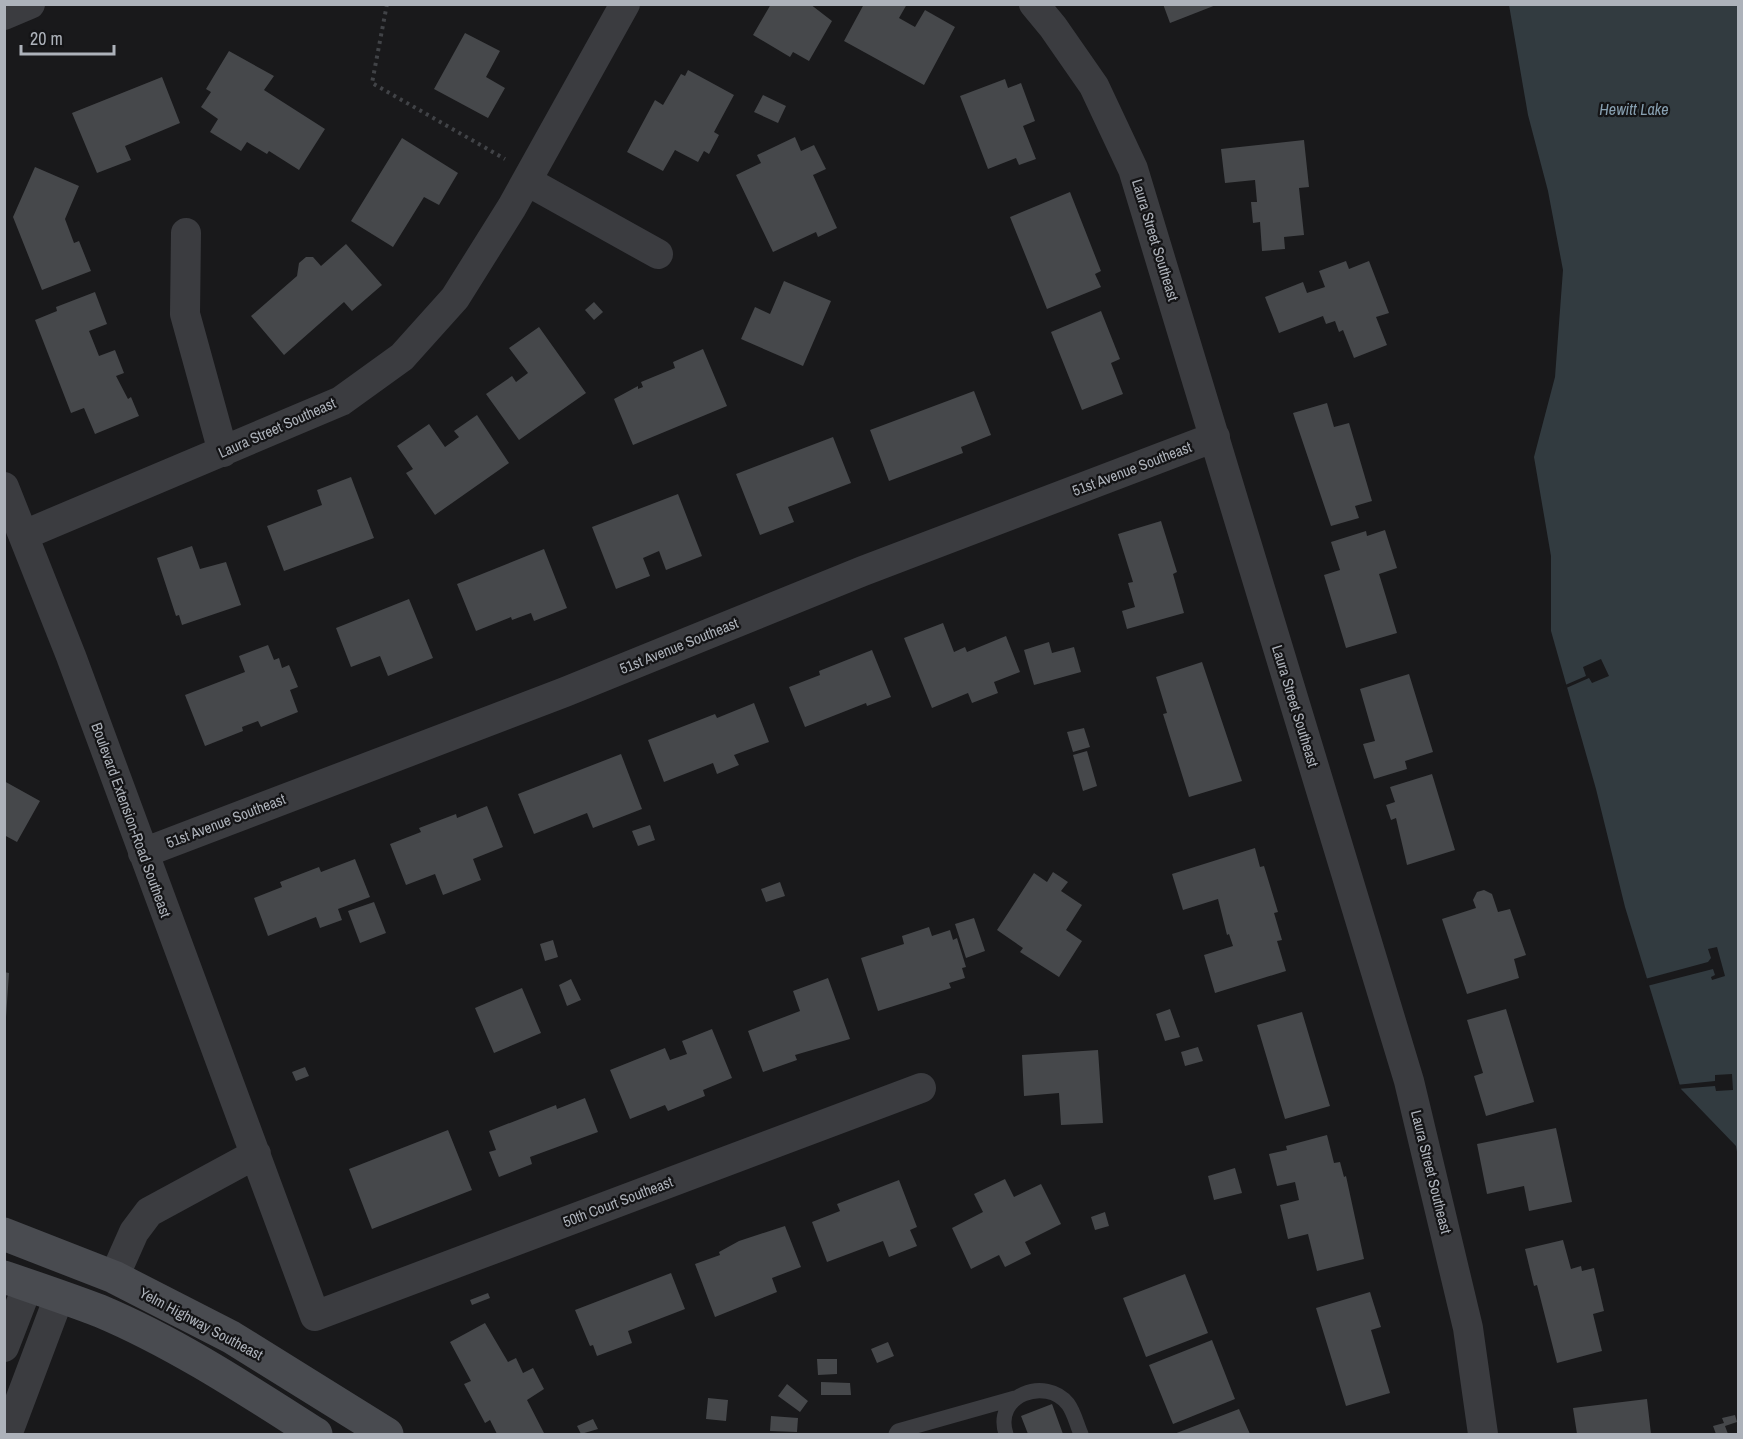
<svg xmlns="http://www.w3.org/2000/svg" width="1743" height="1439" viewBox="0 0 1743 1439" font-family="'Archivo Narrow',sans-serif">
	<style>
		.water { fill: #323b40 }
		.pier { fill: #19191b }
		.building { fill: #46484b }
		.lines { fill: none; stroke-linecap: round; stroke-linejoin: round }
		.path { stroke: #414347; stroke-width: 4; stroke-dasharray: 3 4.5; stroke-linecap: butt }
		.lane { stroke: #3b3c40; stroke-width: 15 }
		.street { stroke: #3b3c40; stroke-width: 30 }
		.secondary { stroke: #494b50; stroke-width: 33 }
		.labels { text-anchor: middle; stroke-width: 4.5; stroke-linejoin: round; paint-order: stroke }
		.street-label { font-size: 15px; fill: #adb2ba; stroke: #141416 }
		.water-label { font-size: 16px; font-style: italic; fill: #88a0b1; stroke: #141416 }
	</style>
	<rect width="100%" height="100%" fill="#19191b"/>
	<path class="water" d="M1509,5h229v1153l-2,-12 -55,-57 -56,-182 -29,-118 -45,-158v-75l-17,-99 21,-80 8,-107 -15,-79 -20,-76z"/>
	<path class="pier" d="M1601,659l8,17 -17,7 -3,-5 -25,11 -1,-3 23,-10 -3,-9z
		M1717,947l8,29 -13,4 -1,-3 4,-2 -2,-6 -66,17 -2,-7 63,-17 3,-4 -3,-9z
		M1732,1074l1,16 -17,1 -1,-5 -38,3 -1,-4 39,-4v-6z"/>
	<path class="building" d="M771,4h39l22,17 -23,40 -16,-9 -3,5 -37,-22z
		M864,4h43l-8,14 16,9 10,-17 30,17 -31,58 -80,-44z
		M1163,4h53v1l-46,18z
		M465,33l35,18 -14,26 19,11 -17,30 -54,-29z
		M229,51l45,25 -10,14 61,39 -26,41 -30,-19 -2,3 -20,-12 -6,9 -31,-19 8,-13 -17,-12 10,-15 -5,-3z
		M688,70l46,25 -20,37 5,3 -10,19 -5,-3 -6,11 -23,-12 -12,21 -36,-19 28,-52 8,5 18,-31 4,2z
		M162,77l18,46 -55,23 6,14 -34,13 -25,-60z
		M1005,79l3,9 13,-5 14,38 -12,5 13,33 -17,6 -3,-7 -28,11 -28,-73z
		M763,95l23,11 -8,17 -24,-11z
		M795,137l6,14 13,-6 12,24 -13,6 24,53 -19,9 -2,-5 -43,20 -37,-77 25,-12 -4,-8z
		M402,138l56,35 -19,32 -15,-8 -31,50 -42,-26z
		M1304,140l5,47 -10,1 5,47 -20,2 1,12 -23,2 -2,-29 -7,1 -2,-21h6l-2,-22 -30,3 -4,-34z
		M35,167l44,19 -14,33 9,24 5,-2 12,30 -49,19 -29,-73z
		M1070,192l31,79 -6,3 6,13 -54,22 -37,-92z
		M346,244l36,41 -30,26 -8,-9 -60,53 -33,-39 46,-40 2,-13 7,-6h7l8,9z
		M1346,261l3,8 20,-8 20,52 -13,4 11,28 -33,13 -11,-28 -4,2 -4,-11 -9,3 -3,-8 -44,17 -14,-36 38,-15 4,11 18,-6 -6,-16z
		M784,281l47,20 -28,65 -62,-27 14,-32 15,7z
		M95,292l12,32 -18,7 10,25 16,-6 9,23 -8,3 12,23 3,-2 8,19 -44,18 -11,-26 -13,5 -36,-93 22,-9 -1,-4z
		M594,302l9,10 -9,8 -9,-10z
		M1101,311l19,48 -9,4 12,31 -41,16 -31,-78z
		M539,327l47,66 -67,47 -33,-46 26,-18 4,6 12,-9 -19,-25z
		M703,349l24,57 -94,39 -19,-46 24,-13v3l5,-2 -2,-5 34,-14 -2,-6z
		M974,391l17,44 -30,12 2,6 -74,28 -19,-51z
		M1327,403l7,24 15,-4 23,78 -17,5 4,12 -28,8 -38,-113z
		M477,415l32,48 -74,52 -29,-42 7,-4 -16,-23 32,-22 16,23 14,-10 -5,-6z
		M833,437l18,46 -63,24 6,15 -34,13 -24,-61z
		M351,477l23,61 -90,33 -17,-45 55,-21 -5,-15z
		M678,494l24,62 -36,14 -7,-19 -16,7 7,18 -34,13 -24,-62z
		M1161,521l16,51 -4,2 11,39 -57,16 -5,-18 13,-4 -7,-24 5,-1 -15,-48z
		M1385,530l12,38 -18,6 18,59 -51,15 -22,-73 16,-5 -9,-28 35,-11 1,5z
		M192,546l8,23 26,-7 15,43 -59,20 -3,-10 -3,1 -19,-58z
		M544,549l23,59 -33,13 -3,-8 -19,7 -1,-3 -35,14 -19,-47z
		M409,599l24,59 -45,18 -8,-20 -29,11 -15,-39z
		M943,623l11,29 11,-5 2,5 39,-16 14,36 -26,10 4,11 -26,10 -4,-10 -36,15 -28,-70z
		M1049,642l3,11 22,-6 7,25 -47,13 -10,-35z
		M268,645l6,15 5,-2 3,10 7,-3 9,22 -8,3 8,22 -37,15 -3,-6 -16,6 1,4 -38,15 -20,-51 60,-23 -6,-16z
		M872,650l19,47 -24,9 -1,-3 -61,24 -16,-40 31,-12 -1,-4z
		M1202,662l40,119 -53,16 -26,-83 4,-1 -11,-36z
		M1409,674l24,78 -28,9 2,8 -33,10 -11,-35 12,-3 -15,-52z
		M754,703l15,39 -35,13 5,10 -22,9 -4,-11 -49,19 -16,-42 67,-26 2,4z
		M1084,728l6,19 -17,5 -6,-20z
		M1087,751l10,35 -14,5 -10,-36z
		M621,754l21,55 -49,19 -6,-15 -53,21 -16,-40z
		M1432,774l23,76 -48,15 -11,-47 -5,2 -5,-15 9,-3 -5,-15z
		M4,781l36,20 -23,41 -13,-7z
		M487,806l16,41 -30,12 8,21 -38,15 -8,-21 -29,11 -16,-41 31,-12 -2,-4 37,-14 1,4z
		M650,825l5,15 -17,6 -6,-15z
		M1255,848l5,19 4,-1 14,46 -4,1 8,27 -5,1 9,30 -71,22 -11,-38 29,-9 -4,-12 -2,1 -9,-36 -35,11 -11,-36z
		M355,859l15,38 -32,12 4,11 -22,8 -4,-11 -48,19 -14,-38 28,-11 -2,-5 39,-15 2,5z
		M1053,872l15,10 -7,9 21,14 -16,25 16,11 -23,36 -39,-25 3,-4 -26,-18 37,-57 13,9z
		M780,882l5,14 -19,6 -5,-13z
		M1484,890l8,4 6,18 12,-3 16,46 -12,4 5,19 -52,16 -25,-75 34,-11 -3,-8 4,-8z
		M374,902l12,31 -26,10 -12,-32z
		M974,918l11,33 -19,7 -11,-34z
		M929,927l3,9 18,-6 3,10 4,-2 9,29 -4,1 3,10 -16,5 2,5 -73,23 -17,-53 43,-14 -2,-8z
		M553,940l5,17 -13,4 -5,-17z
		M4,972l5,1 -3,44h-2z
		M828,978l22,61 -55,16 2,5 -34,12 -15,-41 52,-20 -7,-20z
		M571,979l10,21 -14,6 -8,-21z
		M522,988l19,45 -47,20 -19,-45z
		M1170,1009l10,28 -15,4 -9,-27z
		M1506,1009l28,93 -48,14 -12,-40 9,-3 -16,-53z
		M1302,1012l28,94 -45,13 -28,-94z
		M712,1029l20,49 -29,12 2,6 -37,15 -3,-6 -35,14 -20,-49 55,-22 5,12 17,-6 -5,-13z
		M1198,1047l5,14 -18,5 -4,-14z
		M1098,1050l5,73 -42,2 -2,-32 -35,3 -2,-41z
		M305,1067l4,9 -13,5 -4,-9z
		M585,1098l13,34 -68,25 2,7 -33,13 -10,-25 7,-2 -7,-19 67,-26 1,4z
		M1556,1128l16,74 -43,9 -5,-25 -37,8 -10,-50z
		M448,1130l24,60 -100,39 -23,-60z
		M1327,1135l7,28 6,-1 4,15 2,-1 18,83 -47,12 -9,-37 -20,5 -8,-34 19,-5 -4,-18 -18,4 -8,-32 18,-4 -1,-4z
		M1235,1168l7,25 -28,7 -6,-24z
		M1005,1179l9,18 27,-13 20,40 -36,18 6,12 -26,13 -6,-12 -28,14 -19,-41 31,-16 -9,-18z
		M899,1180l18,47 -7,3 7,16 -28,11 -6,-16 -56,21 -15,-40 28,-11 -3,-7z
		M1105,1212l4,14 -14,4 -4,-13z
		M785,1226l16,41 -29,11 5,14 -62,25 -20,-53 25,-9 -1,-3 20,-11z
		M1563,1240l8,29 10,-3 1,5 12,-3 10,43 -11,3 9,37 -45,12 -20,-78 -3,1 -9,-37z
		M671,1273l14,36 -57,22 4,12 -35,13 -4,-11 -3,1 -15,-36z
		M1185,1274l23,59 -62,24 -23,-59z
		M1370,1292l11,35 -10,3 19,63 -44,13 -30,-98z
		M488,1293l2,5 -18,7 -2,-5z
		M485,1323l23,39 8,-4 7,15 10,-5 11,21 -17,11 17,33 -3,1h-44l-7,-14 -5,3 -21,-39 7,-3 -21,-39z
		M1212,1340l23,59 -62,25 -24,-59z
		M888,1342l6,14 -17,7 -6,-14z
		M817,1359h20v15l-19,1z
		M821,1382l29,1 1,12h-30z
		M787,1384l21,17 -8,11 -22,-16z
		M708,1398l20,2 -2,21 -20,-2z
		M1647,1399l4,35h-74l-4,-26z
		M1052,1404l11,30h-35l-7,-18z
		M1239,1409l11,25h-76z
		M1735,1415l2,7 -12,4 3,8h-12l-3,-8 11,-3 -2,-5z
		M771,1416l27,2 -1,14 -27,-1z
		M593,1419l5,10 -17,5 -4,-8z"/>
	<g class="lines">
		<path class="path" d="M387,4l-15,79 133,76"/>
		<path class="lane" d="M896,1434l2,-3 117,-33
			M1006,1434c-13,-39 40,-58 62,-30 6,8 9,21 13,30"/>
		<path class="street" d="M1034,4l19,23 41,59 39,83 276,912 59,247 15,106
			M4,15l26,-11
			M527,181l131,73
			M186,233l-1,81 38,138
			M4,487l67,169 244,660 606,-228
			M24,535l317,-134 61,-44 53,-59 57,-91 113,-203
			M143,853l422,-161 298,-121 352,-134
			M114,1277l20,-45 15,-20 107,-58
			M4,1347l24,-62
			M4,1432l6,-5 49,-130"/>
		<path class="secondary" d="M4,1234l110,43 117,60 156,97
			M4,1277c32,11 65,22 96,34 76,32 147,79 216,123"/>
	</g>
	<g class="labels">
		<g class="street-label">
			<text transform="translate(1155 240) rotate(73)" y="5">Laura Street Southeast</text>
			<text transform="translate(277 428) rotate(-24)" y="5">Laura Street Southeast</text>
			<text transform="translate(1132 469) rotate(-21)" y="5">51st Avenue Southeast</text>
			<text transform="translate(679 646) rotate(-22)" y="5">51st Avenue Southeast</text>
			<text transform="translate(1295 706) rotate(73)" y="5">Laura Street Southeast</text>
			<text transform="translate(131 820) rotate(70)" y="5">Boulevard Extension-Road Southeast</text>
			<text transform="translate(226 821) rotate(-21)" y="5">51st Avenue Southeast</text>
			<text transform="translate(1431 1172) rotate(76)" y="5">Laura Street Southeast</text>
			<text transform="translate(618 1202) rotate(-21)" y="5">50th Court Southeast</text>
			<text transform="translate(201 1324) rotate(28)" y="5">Yelm Highway Southeast</text>
		</g>
		<g class="water-label">
			<text x="1634" y="115">Hewitt Lake</text>
		</g>
	</g>
	<rect width="1743" height="1439" fill="none" stroke="#adb2ba" stroke-width="12"/>
	<path d="M21 45v9h93v-9" fill="none" stroke="#adb2ba" stroke-width="3"/>
	<text x="30" y="45" font-size="18" fill="#adb2ba" stroke="#141416" stroke-width="4.5" paint-order="stroke">20 m</text>
</svg>
